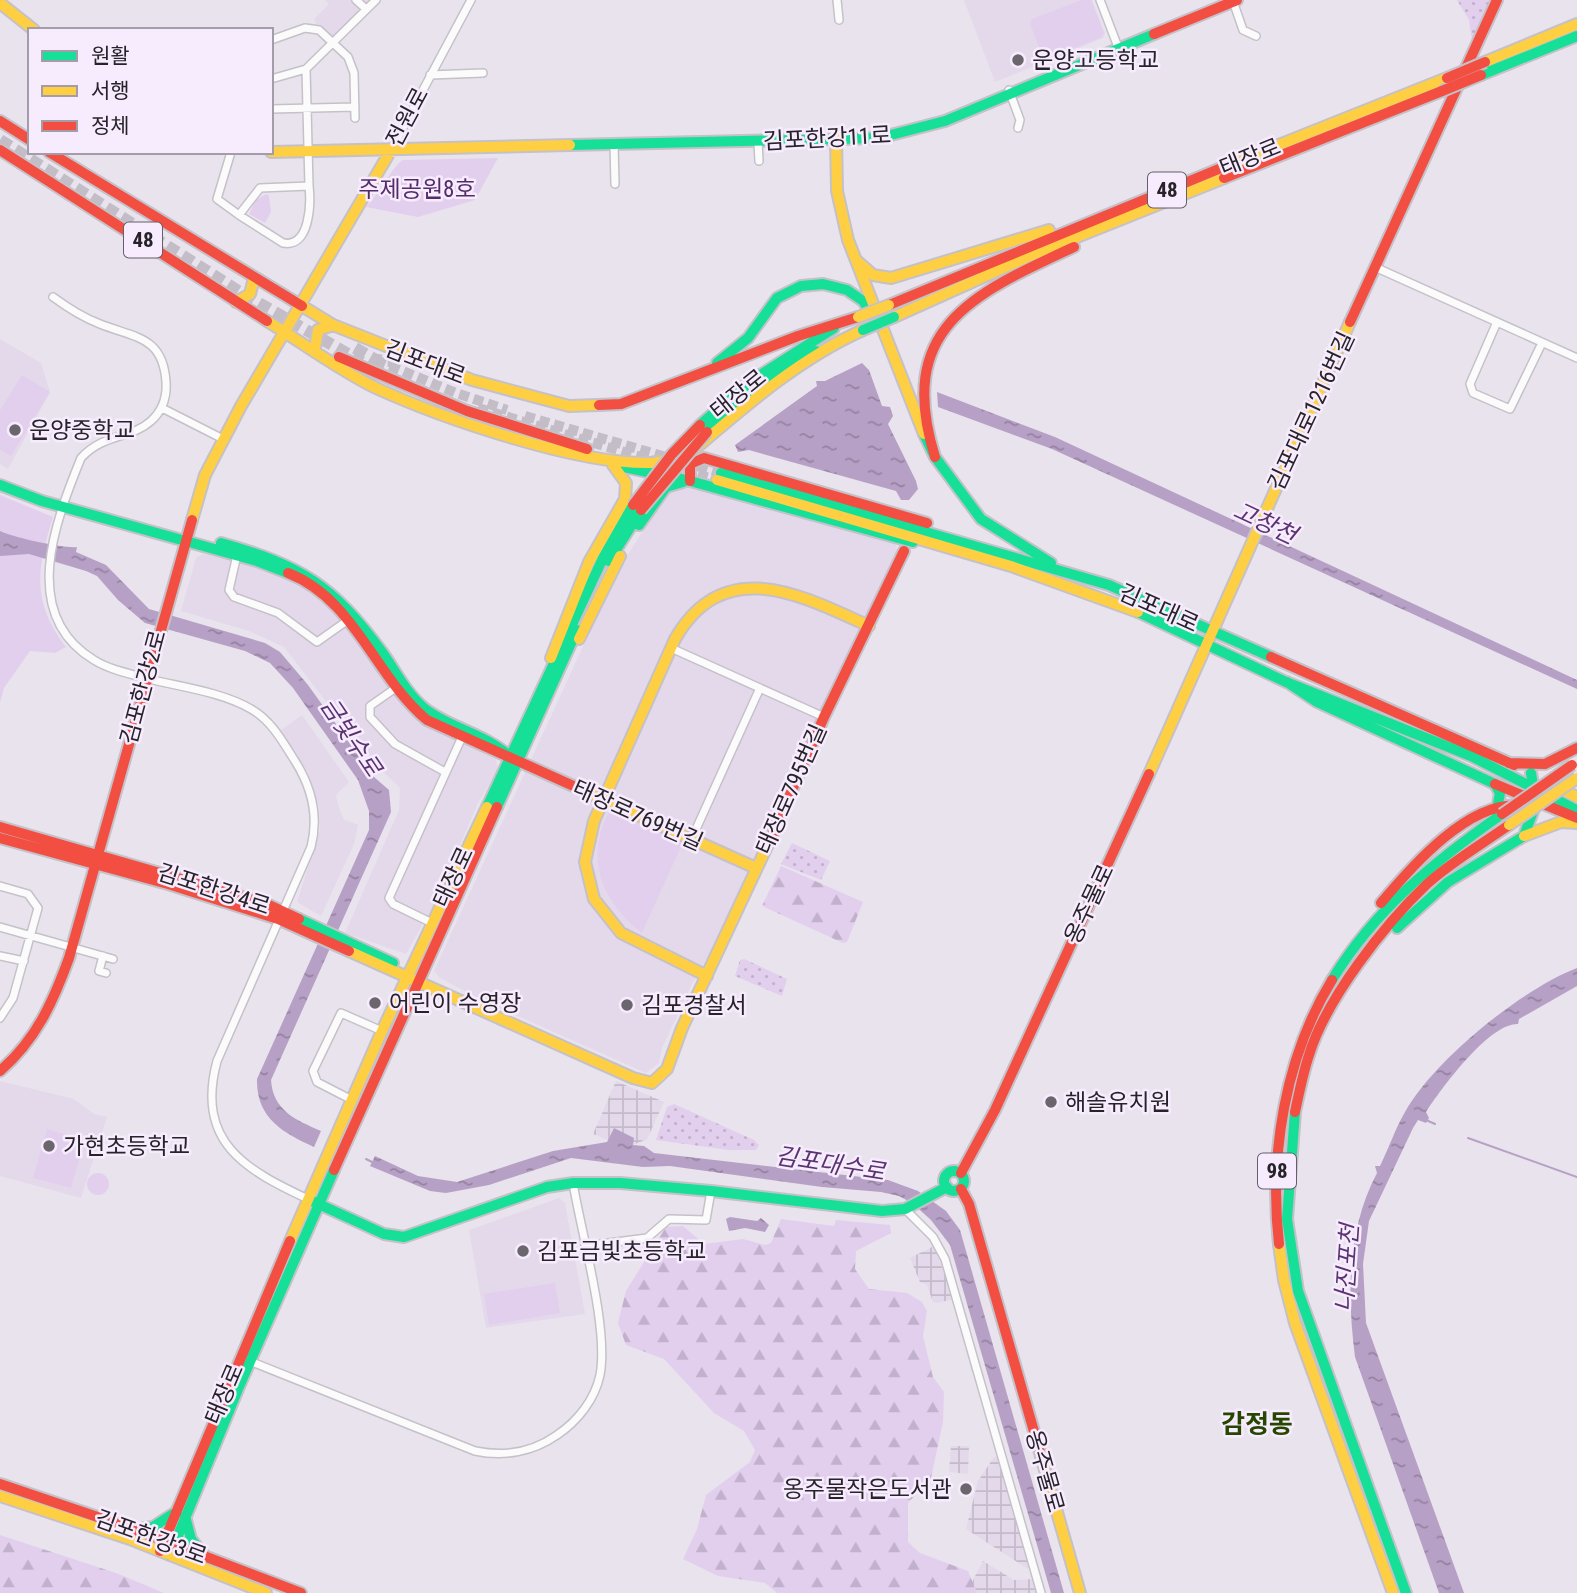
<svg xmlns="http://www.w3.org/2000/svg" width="1577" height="1593" viewBox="0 0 1577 1593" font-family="'Roboto Condensed','Noto Sans KR',sans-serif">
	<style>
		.built { fill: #e4d9eb }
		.industrial { fill: url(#industrial-grid) }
		.grass { fill: url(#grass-dots) }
		.forest { fill: url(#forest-firs) }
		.park { fill: #e2cfee }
		.water { fill: url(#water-ripples) }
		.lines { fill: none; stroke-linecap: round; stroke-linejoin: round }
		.stream { stroke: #b7a0c5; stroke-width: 2 }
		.secondary-tunnel { stroke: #c2bdc6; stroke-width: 10; stroke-dasharray: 10 5; stroke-linecap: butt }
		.primary-tunnel { stroke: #c2bdc6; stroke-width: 12; stroke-dasharray: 12 6; stroke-linecap: butt }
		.highway-tunnel { stroke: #c2bdc6; stroke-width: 14; stroke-dasharray: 14 7; stroke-linecap: butt }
		.street-casing { stroke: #c5c1c8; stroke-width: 10 }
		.fast-casing { stroke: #c5c1c8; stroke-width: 14 }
		.slow-casing { stroke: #c5c1c8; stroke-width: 14 }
		.jam-casing { stroke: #c5c1c8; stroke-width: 14 }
		.street { stroke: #fcfbfc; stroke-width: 7 }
		.fast { stroke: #16e098; stroke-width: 10 }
		.slow { stroke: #ffcf43; stroke-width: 10 }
		.jam { stroke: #f24e42; stroke-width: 10 }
		.fast-bridge-casing { stroke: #c5c1c8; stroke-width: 14; stroke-linecap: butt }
		.slow-bridge-casing { stroke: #c5c1c8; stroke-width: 14; stroke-linecap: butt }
		.jam-bridge-casing { stroke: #c5c1c8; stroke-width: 14; stroke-linecap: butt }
		.fast-bridge { stroke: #16e098; stroke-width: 10 }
		.slow-bridge { stroke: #ffcf43; stroke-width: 10 }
		.jam-bridge { stroke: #f24e42; stroke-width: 10 }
		.poi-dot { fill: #6b666e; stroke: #f7ecfe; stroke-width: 2.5 }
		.labels { text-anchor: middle; stroke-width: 5; stroke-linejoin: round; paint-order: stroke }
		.shield { fill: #f7ecfe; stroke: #655f69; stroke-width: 2 }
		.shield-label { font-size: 21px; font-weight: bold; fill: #272329 }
		.poi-label { font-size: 23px; fill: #272329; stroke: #f7ecfe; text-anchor: start }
		.street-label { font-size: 23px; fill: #272329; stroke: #f7ecfe }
		.park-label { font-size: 23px; fill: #542c69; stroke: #f7ecfe }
		.water-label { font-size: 24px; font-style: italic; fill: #5b3370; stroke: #f7ecfe }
		.quarter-label { font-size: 26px; font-weight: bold; fill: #274701; stroke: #f7ecfe }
	</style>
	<defs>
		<pattern id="industrial-grid" width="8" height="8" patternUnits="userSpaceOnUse" patternTransform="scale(1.75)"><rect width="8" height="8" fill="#e4d9eb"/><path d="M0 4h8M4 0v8" fill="none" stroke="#c4baca"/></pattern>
		<pattern id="grass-dots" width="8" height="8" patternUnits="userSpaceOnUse" patternTransform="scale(1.75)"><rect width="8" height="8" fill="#e2cfee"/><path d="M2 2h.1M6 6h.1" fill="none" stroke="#c2b1cc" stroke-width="1.8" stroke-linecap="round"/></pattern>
		<pattern id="forest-firs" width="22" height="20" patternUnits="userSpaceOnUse" patternTransform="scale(1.75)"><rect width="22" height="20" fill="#e2cfee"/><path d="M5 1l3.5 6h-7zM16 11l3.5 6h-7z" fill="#c2b1cc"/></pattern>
		<pattern id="water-ripples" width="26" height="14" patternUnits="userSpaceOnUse" patternTransform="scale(1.75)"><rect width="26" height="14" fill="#b7a0c5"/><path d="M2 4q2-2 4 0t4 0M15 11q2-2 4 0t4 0" fill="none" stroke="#9582a0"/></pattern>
	</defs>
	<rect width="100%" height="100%" fill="#e9e3ed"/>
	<path class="built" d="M325,0h51l-43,44 -14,-14 -5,-11 15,-15z
		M964,0h128l13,33 -2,5 -108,44z
		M0,339l41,24 9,29 -42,77 -8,-5z
		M686,486l199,53 11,6 2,9 -27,59 -15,23 -134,296 -30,52 -30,64 -3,15 -13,10 -162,-72 -44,-23 -6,-7 185,-403 49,-76z
		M203,554l77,19 26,13 33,30 83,106 74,37 2,11 -20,33 -41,96 -31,55 -61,-21 54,-123 1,-22 -28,-27 -88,-114 -35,-16 -68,-20 15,-53z
		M302,715l47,67 -13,13 3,13 5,12 14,5 -4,19 -33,72 -24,-14 23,-72 -1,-23 -11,-34 -27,-43z
		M0,1081l74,18 20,15 13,3 -26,81 -81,-22z
		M559,1198l6,5 20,111 -99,14 -17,-98z"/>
	<path class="industrial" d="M616,1081l48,21 -17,37 -14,6 -19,-16 -6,11 -15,-6z
		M934,1246l20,53 -17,4 -4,-1 -6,-17 -7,-3 -10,-24z
		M951,1446h18l-1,28 -19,-2z
		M994,1457h3l4,11 28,91 -1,10 -62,-40 12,-48z
		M983,1561l31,19 20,-1 4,14h-61l-5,-11z"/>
	<path class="grass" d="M1457,0h33l-18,40 -3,-20z
		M792,843l38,18 -9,19 -40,-16z
		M744,959l43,20 -5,17 -47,-20 5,-16z
		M674,1104l80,36 5,5 -3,5h-27l-73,-10 11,-33z"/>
	<path class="forest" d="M781,866l82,36 -16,40 -4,1 -81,-37z
		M781,1219l53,7 2,-6 54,5 1,8 -35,18 -1,18 14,20 38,4 15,9 5,9 -4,25 10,41 11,15 -1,30 -12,56 -23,25v39l12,11 48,18 9,22h-200l-12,-10 -47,-7 -35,-17 14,-30 9,-34 44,-33 5,-12 -11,-19 -30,-18 -50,-54 -38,-14 -8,-22 8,-32 40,-64 17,-1 21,18 39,-5 22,6 6,-2z
		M0,1535l116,38 48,20h-164z"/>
	<path class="park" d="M1081,0h10l13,33 -2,4 -58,23 -14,-36 2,-5z
		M498,158l-23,42 -57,17 -52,-10c12,-11 27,-42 37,-47z
		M266,194l3,2 2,16 -6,11 -16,-9 7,-14z
		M22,375l28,17 -39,64 -11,-6v-40z
		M0,495l53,22c-16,52 -22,84 13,130l-11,6 -25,-2 -26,37 -4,14z
		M611,808l73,32 -42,93c-41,-32 -59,-77 -31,-125z
		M47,1129l38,11 -14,48 -38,-10z
		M87 1184a11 11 0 1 1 22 0a11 11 0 1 1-22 0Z
		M555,1283l5,30 -71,12 -5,-31z"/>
	<path class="water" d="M862,363l7,7 13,36 8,1 3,9 -5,8 28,57 2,8 -9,11h-8l-5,-9 -147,-41 -11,2 -3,-7 82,-59 -1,-5h9z
		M937,392l118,45 522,243v9l-525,-240 -114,-42z
		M0,531c11,6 66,18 77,16l-1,5 30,13 43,44 116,34 15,9 28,33 66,92 15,13 2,22 -120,268c2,31 25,40 50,51l-7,16c-31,-14 -58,-29 -57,-68l112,-249v-19l-11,-31 -65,-92 -23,-25 -25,-12 -100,-28 -27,-23 -21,-24 -11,-5 -57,-17 -29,2z
		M1577,968v18l-58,33 -1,5c-29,-1 -77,65 -92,88l3,6 -3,5 -8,-3 -5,8 -44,93 -6,43 3,59 98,270h-25l-84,-236c-8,-63 -8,-127 22,-184l-2,-7h5c9,-18 15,-37 25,-54 29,-52 117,-123 172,-144z
		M614,1128l20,10 -1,7 11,1 10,7 234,27 30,11 28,20 14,19 104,363h-13l-101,-348 -19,-25 -19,-17 -13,-7 -18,-4 -59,-5 -152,-21 -27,1 -72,-9 -82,27 -43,8 -16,-2 -60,-25 5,-10 43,20 39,6 96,-31 54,-9z
		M730,1217l27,4 4,-3 8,7 -4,7 -20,-4 -16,3 -3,-12z"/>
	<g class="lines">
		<path class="stream" d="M1426,1120l9,4
			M1468,1138l109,39
			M366,1159l6,3"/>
		<path class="secondary-tunnel" d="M376,360l80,33 51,17
			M478,408l176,53
			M525,416l196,57
			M669,466l48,14"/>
		<path class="primary-tunnel" d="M0,140l243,154 119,68
			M355,348l21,12 28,2"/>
		<path class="highway-tunnel" d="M1500,780l43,11"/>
		<g class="street-casing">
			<path id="street" d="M356,0l10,9
				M837,0l2,20
				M1100,0l18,47
				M1233,1l10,29 13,6
				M271,40l34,-12 14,2 29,27 6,16 1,45
				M430,75l53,-2
				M271,79l35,-10
				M1009,90l11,30 -2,8
				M271,109l84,-2
				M758,142l1,19
				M614,144l1,40
				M391,150l80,-150
				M231,152l-14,47 22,16 21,-27 49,-2 -3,-117 70,-69
				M239,215l44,28c27,5 28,-39 26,-57
				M1377,268l200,90
				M53,297c15,11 31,21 47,27 35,14 63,12 66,58 1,15 -4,29 -15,39 -20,18 -47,12 -70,37 -26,64 -62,157 13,202 16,10 37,14 55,19 32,8 73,13 102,30 20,11 32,33 44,52 17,27 24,55 16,86l-94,214c-22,82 29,109 93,139
				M1497,322l-27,62 3,9 37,16 32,-66
				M162,408l61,31
				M237,555l-8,35 5,7 44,16 39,29 34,-24
				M671,648l153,69
				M400,685l-30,21v11l25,27 50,28
				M692,838l68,-150
				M0,886l28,8 10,14 -25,90 -13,20
				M432,923l-39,-19 -4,-6 73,-161
				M0,927l113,32
				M0,956l24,5
				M103,956l-4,15 7,2
				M352,1100l-35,-18 -4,-11 28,-58 41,18
				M905,1209l28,28 12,22 96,334
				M585,1246l62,-8 22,-19 37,1 5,-29
				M247,1360l228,91c29,6 58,1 82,-16 21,-14 38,-36 43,-60 9,-46 -19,-143 -27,-192"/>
		</g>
		<g class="fast-casing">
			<path id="fast" d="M1481,75l96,-39
				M570,145l309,-7 66,-17 209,-87
				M717,363l31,-25 29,-40 24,-12 22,-2 24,6 16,11 17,25
				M700,425l48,-42 86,-55
				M709,430l47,-43 60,-36
				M924,434l11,23 46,62 70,44
				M624,467l66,14 223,61
				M721,473l388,112 162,72
				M0,485l42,16 215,60 31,12
				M639,525l27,-38 17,-5
				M221,543c79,22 112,42 161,109 13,18 24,41 42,56 25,20 59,25 84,47
				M609,561l32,-51
				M1138,612l148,70 185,74 106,54
				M1287,682l30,20 178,82 5,9 -2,11
				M487,807l116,-249 30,-53
				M497,807l80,-177
				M299,919l94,44
				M1397,928l51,-46 76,-46 12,-33 -5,-30
				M1332,980c43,-71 103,-119 170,-166
				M1295,1112l-8,107 11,72 108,302
				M944 1181a10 10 0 1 1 20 0a10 10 0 1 1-20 0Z
				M312,1201l72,33 20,3 143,-50 26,-4h47l91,8 171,20 23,-2 42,-22
				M185,1516l6,23 12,15
				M138,1529l15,-2 20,-13
				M170,1555l68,-166 96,-219"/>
		</g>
		<g class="slow-casing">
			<path id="slow" d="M0,3l34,27
				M1485,62l92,-38
				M836,138l1,53 11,49 76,194
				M271,152l299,-7
				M1226,166l221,-88
				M857,261l16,14 18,3 158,-48
				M236,302l14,-8 4,-16
				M302,306l31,19 139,55 97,26 30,-1
				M894,317l138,-62 192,-77
				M267,321c36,22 72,49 109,67 68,31 203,77 276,75
				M315,348l3,-18 15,-5
				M657,462l20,-2 13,-7c54,-46 108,-94 173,-123
				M717,480l294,86 127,46
				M192,520l13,-45 36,-69 150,-256
				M579,639l41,-83
				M551,658l38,-96 36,-63 1,-16 -13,-18
				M1149,774l201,-452
				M1557,787l20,10
				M589,793l167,75
				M1524,836l37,-14 16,1
				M349,951l284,127 19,5 15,-14 15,-41 88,-188
				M707,976l-86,-43 -27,-34 -9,-37 9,-41 81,-182c49,-85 126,-44 194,-13
				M290,1241l92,-210 105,-224
				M1279,1244l5,36 11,43 98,270
				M1041,1456l39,137
				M0,1496l130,43 136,54"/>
		</g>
		<g class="jam-casing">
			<path id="jam" d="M1154,34l83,-34
				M0,121l30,19
				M0,150l267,171
				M49,152l253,154
				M1224,178l218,-87
				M889,305l337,-139
				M1350,322l147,-322
				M339,357l128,54 120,38
				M599,405l22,-1 177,-68 60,-19
				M935,457c-40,-129 37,-163 139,-210
				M690,481v-17l14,-6 223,65
				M288,573c67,26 87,104 139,147l162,73
				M1271,657l243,108
				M1509,763l36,1 32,-16
				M1495,784l82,34
				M0,827l267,77 32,15
				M0,838l168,46 110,35 71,32
				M770,840l54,-123 80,-166
				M1381,903c31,-37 89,-104 141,-97
				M0,1071c36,-31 53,-69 69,-113l123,-438
				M1295,1112c4,-19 8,-39 14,-57 17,-56 75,-130 118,-171 24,-22 55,-40 82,-59
				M334,1170l163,-363
				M961,1173l34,-63 154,-336
				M961,1189l8,15 72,252
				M1279,1244c-10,-89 6,-187 53,-264
				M0,1484l133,45 168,64
				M160,1551l130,-310"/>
		</g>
		<use href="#street" class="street"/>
		<use href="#fast" class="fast"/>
		<use href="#slow" class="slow"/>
		<use href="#jam" class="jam"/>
		<g class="fast-bridge-casing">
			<path id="fast-bridge" d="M863,330l31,-13"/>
		</g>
		<g class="slow-bridge-casing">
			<path id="slow-bridge" d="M858,317l31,-12
				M1509,825l68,-47"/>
		</g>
		<g class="jam-bridge-casing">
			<path id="jam-bridge" d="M1447,78l38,-16
				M1442,91l39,-16
				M633,505l39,-51 28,-29
				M641,510l66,-78
				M1502,814l70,-49"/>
		</g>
		<use href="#fast-bridge" class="fast-bridge"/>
		<use href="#slow-bridge" class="slow-bridge"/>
		<use href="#jam-bridge" class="jam-bridge"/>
	</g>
	<g class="poi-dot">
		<circle cx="1018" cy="60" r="7"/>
		<circle cx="15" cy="430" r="7"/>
		<circle cx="375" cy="1003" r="7"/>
		<circle cx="627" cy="1005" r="7"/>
		<circle cx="1051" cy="1102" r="7"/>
		<circle cx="49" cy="1146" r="7"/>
		<circle cx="523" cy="1251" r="7"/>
		<circle cx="966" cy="1489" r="7"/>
	</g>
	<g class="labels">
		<g class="shield">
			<rect x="1148" y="172.5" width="38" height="35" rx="5"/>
			<rect x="124" y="222.5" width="38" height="35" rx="5"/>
			<rect x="1258" y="1153.5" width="38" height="35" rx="5"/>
		</g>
		<g class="shield-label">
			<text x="1167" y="197">48</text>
			<text x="143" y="247">48</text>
			<text x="1277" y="1178">98</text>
		</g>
		<g class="poi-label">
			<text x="1032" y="68">운양고등학교</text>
			<text x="29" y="438">운양중학교</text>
			<text x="389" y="1011">어린이 수영장</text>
			<text x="641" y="1013">김포경찰서</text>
			<text x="1065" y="1110">해솔유치원</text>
			<text x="63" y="1154">가현초등학교</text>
			<text x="537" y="1259">김포금빛초등학교</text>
			<text x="952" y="1497" text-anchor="end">옹주물작은도서관</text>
		</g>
		<g class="street-label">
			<text transform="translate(407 117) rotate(-62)" y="8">전원로</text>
			<text transform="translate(827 138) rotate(-3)" y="8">김포한강11로</text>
			<text transform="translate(1250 157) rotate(-22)" y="8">태장로</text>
			<text transform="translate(425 362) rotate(21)" y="8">김포대로</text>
			<text transform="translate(738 394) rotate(-39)" y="8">태장로</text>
			<text transform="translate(1311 411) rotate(-65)" y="8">김포대로1216번길</text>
			<text transform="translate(1159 608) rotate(24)" y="8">김포대로</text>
			<text transform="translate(143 687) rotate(-75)" y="8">김포한강2로</text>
			<text transform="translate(791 789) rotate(-66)" y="8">태장로795번길</text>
			<text transform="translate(638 815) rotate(24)" y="8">태장로769번길</text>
			<text transform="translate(453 877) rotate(-65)" y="8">태장로</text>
			<text transform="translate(214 889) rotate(18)" y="8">김포한강4로</text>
			<text transform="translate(1089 904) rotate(-65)" y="8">옹주물로</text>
			<text transform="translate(224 1394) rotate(-67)" y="8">태장로</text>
			<text transform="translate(1045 1471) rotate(74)" y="8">옹주물로</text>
			<text transform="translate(151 1537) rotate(20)" y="8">김포한강3로</text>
		</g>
		<g class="park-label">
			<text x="417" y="197">주제공원8호</text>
		</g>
		<g class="water-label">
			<text transform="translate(1265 523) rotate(25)" y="8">고창천</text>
			<text transform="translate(351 737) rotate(56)" y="8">금빛수로</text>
			<text transform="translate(830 1164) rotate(9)" y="8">김포대수로</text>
			<text transform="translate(1347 1268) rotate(-86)" y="8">나진포천</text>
		</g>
		<g class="quarter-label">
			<text x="1257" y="1433">감정동</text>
		</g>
	</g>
	<rect x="28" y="28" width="245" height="126" fill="#f7ecfe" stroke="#a49ca9" stroke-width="2"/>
	<rect x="42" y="51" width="35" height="10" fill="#16e098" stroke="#a49ca9" stroke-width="2"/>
	<text x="91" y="63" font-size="21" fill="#272329">원활</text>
	<rect x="42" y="86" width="35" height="10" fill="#ffcf43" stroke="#a49ca9" stroke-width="2"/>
	<text x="91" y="98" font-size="21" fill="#272329">서행</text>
	<rect x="42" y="121" width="35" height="10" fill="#f24e42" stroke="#a49ca9" stroke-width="2"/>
	<text x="91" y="133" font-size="21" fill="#272329">정체</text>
</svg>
